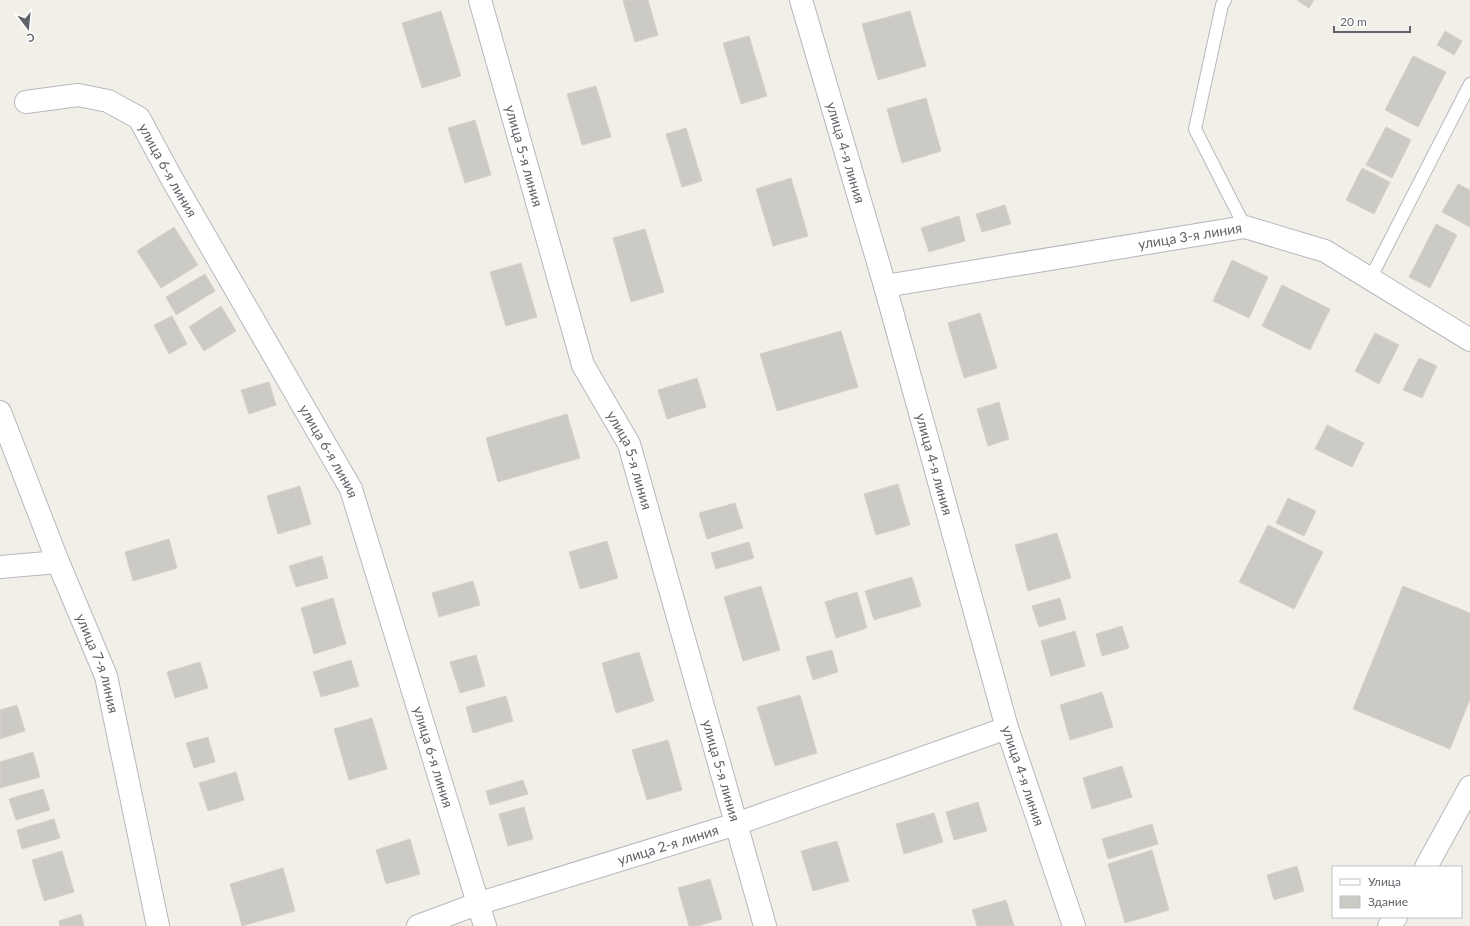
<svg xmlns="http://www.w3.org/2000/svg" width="1470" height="926" viewBox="0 0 1470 926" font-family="Lato,sans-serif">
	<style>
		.building { fill: #cccac5; stroke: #d6d1c6 }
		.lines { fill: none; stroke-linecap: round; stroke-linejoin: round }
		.lane-casing { stroke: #b5b8bc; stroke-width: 14 }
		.street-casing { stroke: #b5b8bc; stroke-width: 24 }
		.secondary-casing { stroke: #b6babf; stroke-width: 24 }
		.lane { stroke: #fff; stroke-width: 12 }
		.street { stroke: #fff; stroke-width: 22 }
		.secondary { stroke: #fff; stroke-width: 22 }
		.labels { text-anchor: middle; stroke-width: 4; stroke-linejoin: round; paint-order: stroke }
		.street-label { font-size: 14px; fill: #5f6368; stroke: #fff }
	</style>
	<rect width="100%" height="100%" fill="#f1efe8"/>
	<path class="building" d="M625,0h23l10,35 -23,7 -12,-41z
		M1297,0h17l-5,8z
		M441,11l20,65 -39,12 -20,-65z
		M910,11l16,55 -48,14 -16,-56z
		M1445,31l17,10 -8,14 -17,-10z
		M749,36l18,60 -26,8 -18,-61z
		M1413,56l33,16 -28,55 -33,-17z
		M596,86l15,51 -29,8 -15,-51z
		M926,98l15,53 -39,12 -15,-54z
		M475,120l16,55 -26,8 -17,-55z
		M1386,127l25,13 -19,38 -26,-13z
		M686,128l16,53 -20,6 -16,-53z
		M1362,168l28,14 -16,32 -28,-14z
		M791,178l17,58 -35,10 -17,-57z
		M1458,184l12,6v37l-28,-15z
		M1005,205l6,19 -29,8 -6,-18z
		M959,216l6,25 -36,11 -8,-24z
		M1436,224l21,11 -27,53 -21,-11z
		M174,227l24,38 -37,23 -24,-37z
		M645,229l19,63 -33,10 -18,-64z
		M1232,260l36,17 -19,41 -36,-17z
		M521,263l16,54 -31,9 -16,-54z
		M205,274l10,17 -39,24 -10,-18z
		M1282,285l48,24 -20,41 -48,-24z
		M221,306l15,25 -32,20 -15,-24z
		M980,313l17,55 -33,10 -16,-55z
		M172,316l15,28 -18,10 -15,-29z
		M841,331l17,56 -81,24 -17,-57z
		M1375,333l24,12 -20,39 -24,-13z
		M1419,358l18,8 -15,32 -19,-8z
		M697,378l9,29 -39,12 -9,-29z
		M269,382l7,23 -27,9 -8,-24z
		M999,402l10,37 -21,7 -11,-37z
		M567,414l13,44 -82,24 -12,-44z
		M1327,425l37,18 -12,24 -37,-18z
		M898,484l12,41 -34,10 -12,-41z
		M300,486l11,38 -33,10 -11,-38z
		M1288,498l28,13 -12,25 -28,-13z
		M735,503l8,25 -36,11 -8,-26z
		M1268,525l55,27 -29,57 -55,-27z
		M1057,533l14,45 -43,13 -13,-46z
		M169,539l8,29 -44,13 -8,-29z
		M607,541l11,37 -38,11 -11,-37z
		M749,542l5,16 -38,11 -5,-16z
		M322,556l6,22 -32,9 -7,-21z
		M912,577l9,29 -47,14 -9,-29z
		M473,581l7,24 -41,12 -7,-24z
		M761,586l19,64 -37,11 -19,-64z
		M1403,586l67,27v86l-20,50 -97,-40z
		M857,592l10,36 -31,10 -11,-36z
		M333,598l13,46 -32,10 -13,-46z
		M1060,598l6,21 -27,8 -7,-21z
		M1122,626l7,22 -27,8 -6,-22z
		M1075,631l10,35 -34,10 -10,-35z
		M832,650l6,22 -25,8 -7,-23z
		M639,652l15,49 -38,12 -14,-50z
		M476,655l9,31 -25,7 -10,-31z
		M351,660l8,26 -38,11 -8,-25z
		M200,662l8,26 -33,10 -8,-26z
		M1102,692l11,35 -43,13 -10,-35z
		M800,695l17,58 -42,13 -18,-59z
		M506,696l7,25 -40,12 -7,-26z
		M17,705l8,26 -25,8v-29z
		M372,718l15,51 -38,11 -15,-51z
		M208,737l7,25 -21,6 -8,-25z
		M668,740l14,50 -35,10 -15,-50z
		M33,752l7,25 -40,11v-26z
		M1122,766l10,31 -40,12 -9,-31z
		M236,772l8,28 -36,11 -9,-28z
		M523,780l5,14 -38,11 -4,-14z
		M43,789l7,21 -34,10 -7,-21z
		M978,802l9,29 -33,9 -8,-28z
		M524,807l9,32 -25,7 -9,-32z
		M934,813l9,29 -39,12 -8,-30z
		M54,819l6,19 -38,11 -5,-19z
		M1152,824l6,20 -50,15 -6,-20z
		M410,839l10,35 -34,10 -10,-34z
		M837,841l12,40 -36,10 -12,-40z
		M1152,850l17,60 -44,13 -17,-59z
		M62,851l12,41 -30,9 -12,-41z
		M1297,866l7,25 -30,9 -7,-25z
		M283,868l12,43 -53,15 -12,-42z
		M710,879l12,40 -24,7h-9l-11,-38z
		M1006,900l8,26h-37l-5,-16z
		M81,914l3,12h-24l-1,-5z"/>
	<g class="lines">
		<g class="lane-casing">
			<path id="lane" d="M1225,0l-3,5 -27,124 50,98
				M1370,279l100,-195"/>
		</g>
		<g class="street-casing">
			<g id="street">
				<path id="s1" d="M480,0l103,365 46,79 136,482"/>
				<path id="s2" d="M801,0l84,286 122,442 67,198"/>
				<path id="s3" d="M26,102l52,-7 30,6 31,17 33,61 179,310 134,437"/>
				<path id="s4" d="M885,286l360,-59 80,24 145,89"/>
				<path id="s5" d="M0,412l58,150 48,114 52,250"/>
				<path d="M0,567l58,-5"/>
				<path id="s6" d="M418,926l59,-22 259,-80 271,-96"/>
			</g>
		</g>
		<g class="secondary-casing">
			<path id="secondary" d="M1426,867l44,-80
				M1389,926l7,-9"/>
		</g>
		<use href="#lane" class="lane"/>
		<use href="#street" class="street"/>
		<use href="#secondary" class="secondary"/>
	</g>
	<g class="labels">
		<g class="street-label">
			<text dy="5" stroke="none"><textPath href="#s2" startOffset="159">улица 4-я линия</textPath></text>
			<text dy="5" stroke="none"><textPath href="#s1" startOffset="162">улица 5-я линия</textPath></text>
			<text dy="5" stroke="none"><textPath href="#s3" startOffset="178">улица 6-я линия</textPath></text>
			<text dy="5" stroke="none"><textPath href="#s4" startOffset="309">улица 3-я линия</textPath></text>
			<text dy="5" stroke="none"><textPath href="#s3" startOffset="502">улица 6-я линия</textPath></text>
			<text dy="5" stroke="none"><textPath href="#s1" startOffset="486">улица 5-я линия</textPath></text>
			<text dy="5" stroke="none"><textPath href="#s2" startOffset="483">улица 4-я линия</textPath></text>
			<text dy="5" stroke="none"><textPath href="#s5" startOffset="270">улица 7-я линия</textPath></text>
			<text dy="5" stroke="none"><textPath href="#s3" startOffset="826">улица 6-я линия</textPath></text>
			<text dy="5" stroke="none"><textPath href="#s1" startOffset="810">улица 5-я линия</textPath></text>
			<text dy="5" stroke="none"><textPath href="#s2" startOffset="807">улица 4-я линия</textPath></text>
			<text dy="5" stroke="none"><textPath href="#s6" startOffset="263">улица 2-я линия</textPath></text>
		</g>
	</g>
	<rect x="1332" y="866" width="130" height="52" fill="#ffffff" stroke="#bfc1c3"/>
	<rect x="1340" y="879" width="20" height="6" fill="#ffffff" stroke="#bfc1c3"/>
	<text x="1368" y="886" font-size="12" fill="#5f6368">Улица</text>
	<rect x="1340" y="896" width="20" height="12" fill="#cccac5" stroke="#bfc1c3"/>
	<text x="1368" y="906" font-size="12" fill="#5f6368">Здание</text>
	<g transform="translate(28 28) rotate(164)" stroke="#ffffff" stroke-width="3" paint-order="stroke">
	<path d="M0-3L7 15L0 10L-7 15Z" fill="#5f6368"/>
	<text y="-6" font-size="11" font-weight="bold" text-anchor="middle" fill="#5f6368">С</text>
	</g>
	<path d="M1334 26v6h76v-6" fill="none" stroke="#5f6368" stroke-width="2"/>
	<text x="1340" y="26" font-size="12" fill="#5f6368" stroke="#ffffff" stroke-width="3" paint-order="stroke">20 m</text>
</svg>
